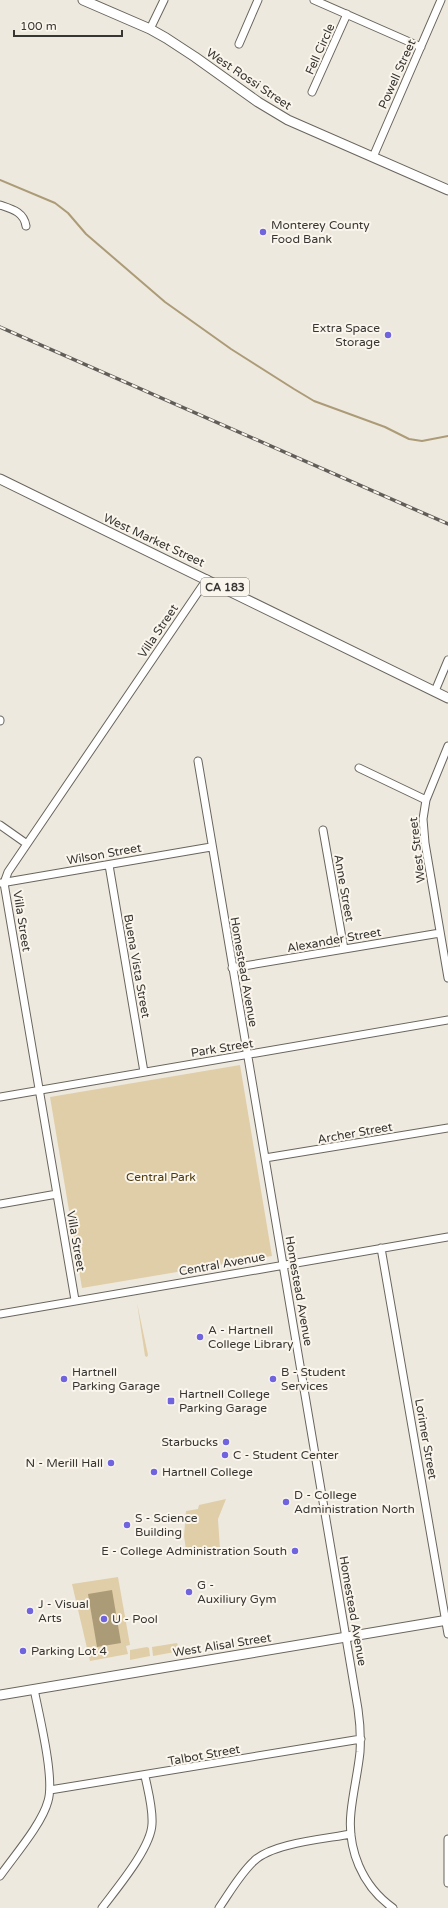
<svg xmlns="http://www.w3.org/2000/svg" width="448" height="1908" viewBox="0 0 448 1908" font-family="'Varela Round',sans-serif">
	<style>
		.green { fill: #e0cea9 }
		.water { fill: #ac9b77 }
		.lines { fill: none; stroke-linecap: round; stroke-linejoin: round }
		.stream { stroke: #ac9b77; stroke-width: 2 }
		.minor-casing { stroke: #69655d; stroke-width: 9 }
		.major-casing { stroke: #69655d; stroke-width: 11 }
		.minor { stroke: #fff; stroke-width: 7 }
		.major { stroke: #fff; stroke-width: 9 }
		.rail-casing { stroke: #615e59; stroke-width: 3.5 }
		.rail { stroke: #fbf6ed; stroke-width: 2; stroke-dasharray: 6; stroke-linecap: butt }
		.poi-dot { fill: #7064de; stroke: #fbf6ed; stroke-width: 1.5 }
		.labels { text-anchor: middle; stroke-width: 4; stroke-linejoin: round; paint-order: stroke }
		.shield { fill: #fbf6ed; stroke: #72706a; stroke-width: 1 }
		.shield-label { font-size: 11px; font-weight: bold; fill: #383632 }
		.street-label { font-size: 12px; fill: #383632; stroke: #fbf6ed }
		.poi-label { font-size: 12px; fill: #383632; stroke: #fbf6ed; text-anchor: start }
		.park-label { font-size: 12px; fill: #4e3a0a; stroke: #fbf6ed }
	</style>
	<rect width="100%" height="100%" fill="#eee9df"/>
	<path class="green" d="M240,1065l32,191 -190,32 -32,-191z
		M137,1303l11,52 -1,2 -2,-1z
		M226,1499l-8,20 2,30 -21,3 -2,-5 -11,3 -2,-14 2,-25 12,-2 1,-4z
		M118,1577l12,68 -4,1 2,8 -38,7 -18,-77z
		M177,1643l3,8 -27,5 -1,-9z
		M147,1647l2,1 1,8 -20,4v-10z"/>
	<path class="water" d="M112,1590l9,53 -24,4 -9,-53z"/>
	<g class="lines">
		<path class="stream" d="M0,180l55,23 13,10 18,21 79,68 66,47 63,40 20,12 71,26 24,12 13,2 26,-5"/>
		<g class="minor-casing">
			<path id="minor" d="M314,0l107,47
				M150,29l14,-29
				M239,44l19,-44
				M312,92l35,-78
				M373,157l68,-157
				M0,205c12,4 24,7 26,21
				M435,691l13,-31
				M0,720v1
				M448,746l-22,54 -3,19 2,24 23,135
				M198,761l160,948c2,14 3,28 2,43 -2,20 -7,40 -9,60 -4,37 11,74 42,96
				M359,768l67,32
				M0,825l27,19
				M323,830l21,119
				M109,865l35,207
				M1,883l210,-36
				M232,968l208,-35
				M0,1097l448,-77
				M265,1158l183,-30
				M0,1204l57,-10
				M381,1248l67,386
				M75,1300l-71,-417 4,-11 19,-28 180,-265
				M0,1314l448,-77
				M50,1790l311,-51
				M448,1839v44
				M0,1876c14,-20 42,-52 48,-75 7,-23 -9,-86 -14,-112
				M102,1908c15,-20 49,-60 50,-84 1,-16 -4,-33 -7,-48
				M219,1908c11,-16 21,-34 35,-47 18,-18 71,-22 97,-27"/>
		</g>
		<g class="major-casing">
			<path id="major" d="M83,0l67,29 16,9 29,19 63,45 30,18 160,70
				M0,479l448,219
				M0,1695l448,-75"/>
		</g>
		<use href="#minor" class="minor"/>
		<use href="#major" class="major"/>
		<g class="rail-casing">
			<path id="rail" d="M0,327l448,197"/>
		</g>
		<use href="#rail" class="rail"/>
	</g>
	<g class="poi-dot">
		<circle cx="263" cy="232" r="4"/>
		<circle cx="388" cy="335" r="4"/>
		<circle cx="200" cy="1337" r="4"/>
		<circle cx="64" cy="1379" r="4"/>
		<circle cx="273" cy="1379" r="4"/>
		<rect x="167" y="1397" width="8" height="8" rx="2"/>
		<circle cx="226" cy="1442" r="4"/>
		<circle cx="225" cy="1455" r="4"/>
		<circle cx="111" cy="1463" r="4"/>
		<circle cx="154" cy="1472" r="4"/>
		<circle cx="286" cy="1502" r="4"/>
		<circle cx="127" cy="1525" r="4"/>
		<circle cx="295" cy="1551" r="4"/>
		<circle cx="189" cy="1592" r="4"/>
		<circle cx="30" cy="1611" r="4"/>
		<circle cx="104" cy="1619" r="4"/>
		<circle cx="23" cy="1651" r="4"/>
	</g>
	<g class="labels">
		<rect class="shield" x="201" y="578" width="48" height="18" rx="3"/>
		<g class="shield-label">
			<text x="225" y="591">CA 183</text>
		</g>
		<g class="street-label">
			<text transform="translate(320 49) rotate(-66)" y="4">Fell Circle</text>
			<text transform="translate(397 74) rotate(-66)" y="4">Powell Street</text>
			<text transform="translate(249 79) rotate(34)" y="4">West Rossi Street</text>
			<text transform="translate(154 540) rotate(25)" y="4">West Market Street</text>
			<text transform="translate(158 631) rotate(-56)" y="4">Villa Street</text>
			<text transform="translate(417 850) rotate(-97)" y="4">West Street</text>
			<text transform="translate(104 854) rotate(-10)" y="4">Wilson Street</text>
			<text transform="translate(344 888) rotate(80)" y="4">Anne Street</text>
			<text transform="translate(22 921) rotate(81)" y="4">Villa Street</text>
			<text transform="translate(334 940) rotate(-10)" y="4">Alexander Street</text>
			<text transform="translate(137 966) rotate(80)" y="4">Buena Vista Street</text>
			<text transform="translate(244 972) rotate(80)" y="4">Homestead Avenue</text>
			<text transform="translate(222 1048) rotate(-9)" y="4">Park Street</text>
			<text transform="translate(355 1133) rotate(-10)" y="4">Archer Street</text>
			<text transform="translate(76 1241) rotate(80)" y="4">Villa Street</text>
			<text transform="translate(222 1264) rotate(-10)" y="4">Central Avenue</text>
			<text transform="translate(299 1291) rotate(80)" y="4">Homestead Avenue</text>
			<text transform="translate(426 1439) rotate(80)" y="4">Lorimer Street</text>
			<text transform="translate(353 1611) rotate(80)" y="4">Homestead Avenue</text>
			<text transform="translate(222 1645) rotate(-9)" y="4">West Alisal Street</text>
			<text transform="translate(204 1755) rotate(-10)" y="4">Talbot Street</text>
		</g>
		<g class="poi-label">
			<text x="271" y="229">Monterey County<tspan x="271" dy="14">Food Bank</tspan></text>
			<text x="380" y="332" text-anchor="end">Extra Space<tspan x="380" dy="14">Storage</tspan></text>
			<text x="208" y="1334">A - Hartnell<tspan x="208" dy="14">College Library</tspan></text>
			<text x="72" y="1376">Hartnell<tspan x="72" dy="14">Parking Garage</tspan></text>
			<text x="281" y="1376">B - Student<tspan x="281" dy="14">Services</tspan></text>
			<text x="179" y="1398">Hartnell College<tspan x="179" dy="14">Parking Garage</tspan></text>
			<text x="218" y="1446" text-anchor="end">Starbucks</text>
			<text x="233" y="1459">C - Student Center</text>
			<text x="103" y="1467" text-anchor="end">N - Merill Hall</text>
			<text x="162" y="1476">Hartnell College</text>
			<text x="294" y="1499">D - College<tspan x="294" dy="14">Administration North</tspan></text>
			<text x="135" y="1522">S - Science<tspan x="135" dy="14">Building</tspan></text>
			<text x="287" y="1555" text-anchor="end">E - College Administration South</text>
			<text x="197" y="1589">G -<tspan x="197" dy="14">Auxiliury Gym</tspan></text>
			<text x="38" y="1608">J - Visual<tspan x="38" dy="14">Arts</tspan></text>
			<text x="112" y="1623">U - Pool</text>
			<text x="31" y="1655">Parking Lot 4</text>
		</g>
		<g class="park-label">
			<text x="161" y="1181">Central Park</text>
		</g>
	</g>
	<path d="M14 30v6h108v-6" fill="none" stroke="#383632" stroke-width="2"/>
	<text x="20" y="30" font-size="12" fill="#383632" stroke="#fbf6ed" stroke-width="3" paint-order="stroke">100 m</text>
</svg>
